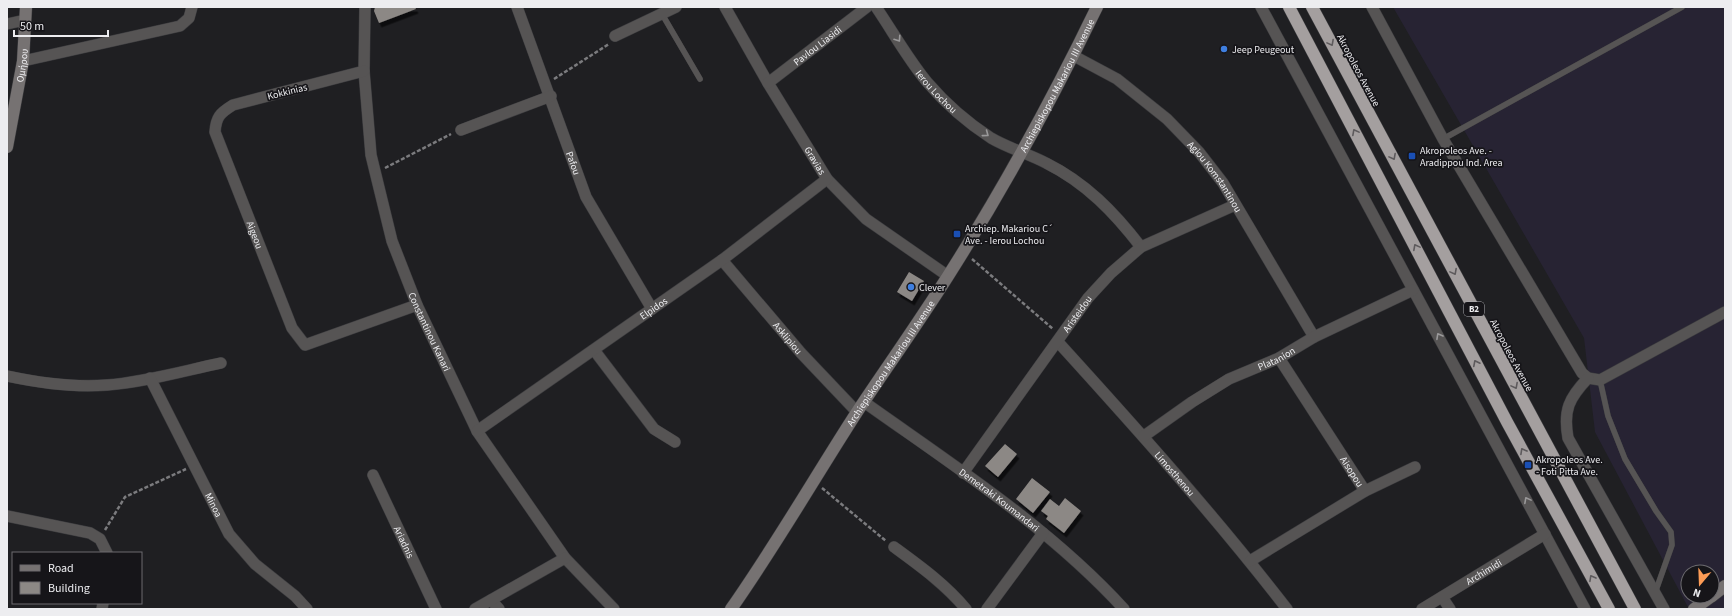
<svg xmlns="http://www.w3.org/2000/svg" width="1732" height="616" viewBox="0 0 1732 616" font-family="'Source Sans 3',sans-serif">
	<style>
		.industrial { fill: #272333; fill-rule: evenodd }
		.building { fill: #8c8885; filter: url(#shadow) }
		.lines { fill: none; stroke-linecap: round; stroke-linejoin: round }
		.lane-casing { stroke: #3c3c3f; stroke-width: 6 }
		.street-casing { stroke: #3c3c3f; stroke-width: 12 }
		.secondary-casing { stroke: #3c3c3f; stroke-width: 13 }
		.highway-casing { stroke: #3c3c3f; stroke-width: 13 }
		.path { stroke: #7b7b7e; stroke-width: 2.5; stroke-dasharray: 4 2; stroke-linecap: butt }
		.lane { stroke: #565454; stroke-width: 5.5 }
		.street { stroke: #565454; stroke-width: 11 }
		.secondary { stroke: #767272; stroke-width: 12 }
		.highway { stroke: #a49f9f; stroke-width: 12 }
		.oneway { stroke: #9a999a }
		.oneway2 { stroke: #5d5a5c }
		.shop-dot { fill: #3f7fe0; stroke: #161519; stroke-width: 1.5 }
		.transit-dot { fill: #1a4fb4; stroke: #161519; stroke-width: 1.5 }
		.labels { text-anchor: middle; stroke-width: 3.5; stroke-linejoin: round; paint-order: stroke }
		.shield { fill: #161519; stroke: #acacb0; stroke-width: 1 }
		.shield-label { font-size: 9px; font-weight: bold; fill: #ededf0 }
		.street-label { font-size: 10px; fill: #ededf0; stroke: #161519 }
		.poi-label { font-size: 10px; fill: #ededf0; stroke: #161519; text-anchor: start }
	</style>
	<defs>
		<filter id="shadow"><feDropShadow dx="2.5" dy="4.5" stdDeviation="0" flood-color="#0009"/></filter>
	</defs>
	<rect width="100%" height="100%" fill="#1f1f22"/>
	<path class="industrial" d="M1393,7h332v602h-36l-94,-177 -11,-94zM1688,572h24v24h-24z"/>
	<path class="building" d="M375,7h40l1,2 -37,14 -5,-12z
		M909,272l15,9 -12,20 -15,-9z
		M1005,444l12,10 -19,23 -13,-11z
		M1032,478l18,14 -17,21 -17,-14z
		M1065,498l16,13 -17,22 -18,-14 2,-3 -7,-5 9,-12 9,7z"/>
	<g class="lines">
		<g class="lane-casing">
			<path id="lane" d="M662,14l38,65
				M1443,139l239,-132
				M1600,380l8,36 17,43 31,52 15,21 1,13 -17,48"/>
		</g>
		<g class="street-casing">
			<g id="street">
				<path id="s1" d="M365,7l-1,64 7,84 21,86 25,64 60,126 88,127 49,51"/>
				<path id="s2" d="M517,7l69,190 66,112"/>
				<path id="s3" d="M725,7l43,76 59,96 39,40 82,57"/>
				<path id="s4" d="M876,7c17,25 32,52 51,75 18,21 41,41 64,56 17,10 38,16 55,25 40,20 68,49 95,84"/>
				<path d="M1261,7l324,602"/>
				<path d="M1372,7l71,132 139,234 6,5 12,2 125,-68"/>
				<path d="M7,24l18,-4"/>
				<path d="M615,36l61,-29"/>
				<path id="s5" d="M1074,56l43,23 50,40 32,33 24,31 91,154"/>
				<path d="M23,61l157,-35 9,-8 3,-11"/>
				<path id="s6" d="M364,71l-131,34c-13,8 -17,12 -18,27l77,196 13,17 112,-40"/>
				<path id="s7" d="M768,83l99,-76"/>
				<path d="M461,130l90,-34"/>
				<path id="s8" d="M722,260l79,93 56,59"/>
				<path id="s9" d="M1058,342c79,87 157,174 229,267"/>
				<path d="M594,350l60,79 21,13"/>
				<path id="s10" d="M1279,358l86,133"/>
				<path d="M7,376c33,7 66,12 100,9 38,-3 76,-14 114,-22"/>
				<path id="s11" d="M150,378l79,156 26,30 40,32 12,13"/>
				<path d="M1588,378c-19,20 -25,32 -20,60l96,171"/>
				<path id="s12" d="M864,402c90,64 185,125 260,207"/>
				<path id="s13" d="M477,431l245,-171 105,-81"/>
				<path id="s14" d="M1144,436l48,-34 37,-23 50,-21 35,-21 99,-47"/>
				<path id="s15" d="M963,473l125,-175 23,-25 30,-26 94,-42"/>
				<path id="s16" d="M373,475l63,134"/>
				<path d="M7,516l83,17 10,6 7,14"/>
				<path d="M894,547c26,19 51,37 72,62"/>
				<path d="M1250,561l115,-70 50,-24"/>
				<path d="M1442,597l8,12"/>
				<path d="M491,600l8,9"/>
				<path d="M102,609l1,-6"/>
				<path d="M475,609l90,-51"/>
				<path d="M987,609l56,-76"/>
				<path id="s17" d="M1422,609l123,-75"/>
			</g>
		</g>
		<g class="secondary-casing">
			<g id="secondary">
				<path id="s18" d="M7,147l16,-86 3,-54"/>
				<path d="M1712,596l13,-10"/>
				<path id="s19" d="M731,609c45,-64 84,-132 126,-197 30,-45 62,-90 91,-136 54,-85 105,-178 149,-269"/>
				<path d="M1694,609l18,-13"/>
			</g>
		</g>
		<g class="highway-casing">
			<path id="highway" d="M1289,7l218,415 102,187
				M1312,7l323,602"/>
		</g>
		<path class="path" d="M554,79l55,-35
			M385,168l66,-34
			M972,259l81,70
			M822,488l64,53
			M105,530l20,-33 61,-28"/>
		<use href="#lane" class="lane"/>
		<use href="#street" class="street"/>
		<use href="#secondary" class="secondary"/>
		<use href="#highway" class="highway"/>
	</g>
	<defs><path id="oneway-chevron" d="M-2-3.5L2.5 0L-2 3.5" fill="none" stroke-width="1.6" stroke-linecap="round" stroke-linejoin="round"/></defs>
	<g class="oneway">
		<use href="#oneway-chevron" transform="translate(898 39) rotate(56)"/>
		<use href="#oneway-chevron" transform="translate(986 134) rotate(37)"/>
		<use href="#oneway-chevron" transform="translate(1439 336) rotate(-119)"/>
		<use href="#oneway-chevron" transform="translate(1527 500) rotate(-118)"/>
	</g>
	<g class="oneway2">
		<use href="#oneway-chevron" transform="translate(1331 43) rotate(62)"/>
		<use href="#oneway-chevron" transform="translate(1355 132) rotate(-118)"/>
		<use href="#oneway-chevron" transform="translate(1393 157) rotate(62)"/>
		<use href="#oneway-chevron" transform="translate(1416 247) rotate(-118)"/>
		<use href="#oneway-chevron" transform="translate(1454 272) rotate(62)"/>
		<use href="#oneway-chevron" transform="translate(1476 363) rotate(-117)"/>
		<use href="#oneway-chevron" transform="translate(1515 386) rotate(62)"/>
		<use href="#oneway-chevron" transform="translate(1523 451) rotate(-119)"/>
		<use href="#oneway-chevron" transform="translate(1592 578) rotate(-119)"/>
	</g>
	<g class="shop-dot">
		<circle cx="1224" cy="49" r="4"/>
		<circle cx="911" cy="287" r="4"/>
	</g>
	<g class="transit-dot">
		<rect x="1408" y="152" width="8" height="8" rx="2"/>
		<rect x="953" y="230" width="8" height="8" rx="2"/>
		<rect x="1524" y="461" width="8" height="8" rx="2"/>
	</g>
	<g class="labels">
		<rect class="shield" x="1464" y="302" width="20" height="14" rx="3"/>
		<g class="shield-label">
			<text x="1474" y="312">B2</text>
		</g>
		<g class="street-label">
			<text dy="4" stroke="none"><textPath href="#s7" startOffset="62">Pavlou Liasidi</textPath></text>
			<text dy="4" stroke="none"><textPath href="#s18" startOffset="83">Ομήρου</textPath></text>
			<text transform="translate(1359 70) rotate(62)" y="4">Akropoleos Avenue</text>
			<text dy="4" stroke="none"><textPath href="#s19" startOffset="617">Archiepiskopou Makariou III Avenue</textPath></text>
			<text dy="4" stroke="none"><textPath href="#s4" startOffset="104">Ierou Lochou</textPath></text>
			<text transform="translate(287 91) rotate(-14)" y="4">Kokkinias</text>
			<text dy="4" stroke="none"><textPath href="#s3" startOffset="178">Gravias</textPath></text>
			<text dy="4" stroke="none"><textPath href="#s2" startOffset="166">Pafou</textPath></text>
			<text dy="4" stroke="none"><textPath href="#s5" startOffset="188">Agiou Komstantinou</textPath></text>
			<text dy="4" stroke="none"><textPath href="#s6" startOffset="280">Aigeou</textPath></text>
			<text dy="4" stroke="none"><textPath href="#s13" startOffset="215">Elpidos</textPath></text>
			<text dy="4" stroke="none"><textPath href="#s15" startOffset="196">Aristeidou</textPath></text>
			<text dy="4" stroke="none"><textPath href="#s1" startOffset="335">Constantinou Kanari</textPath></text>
			<text dy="4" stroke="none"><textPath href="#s8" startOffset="102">Asklipiou</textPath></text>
			<text transform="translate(1512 355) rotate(62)" y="4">Akropoleos Avenue</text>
			<text dy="4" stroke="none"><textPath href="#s14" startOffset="154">Platanion</textPath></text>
			<text dy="4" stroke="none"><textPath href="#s19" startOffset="293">Archiepiskopou Makariou III Avenue</textPath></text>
			<text dy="4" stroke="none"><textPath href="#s10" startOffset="135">Aisopou</textPath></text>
			<text dy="4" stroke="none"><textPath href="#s9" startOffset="176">Limosthenou</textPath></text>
			<text dy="4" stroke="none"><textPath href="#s12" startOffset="167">Demetraki Koumandari</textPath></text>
			<text dy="4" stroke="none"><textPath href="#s11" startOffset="142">Minoa</textPath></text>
			<text dy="4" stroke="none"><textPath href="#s16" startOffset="74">Ariadnis</textPath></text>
			<text dy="4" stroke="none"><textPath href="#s17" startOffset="72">Archimidi</textPath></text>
		</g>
		<g class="poi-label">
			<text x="1232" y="53">Jeep Peugeout</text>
			<text x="1420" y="154">Akropoleos Ave. -<tspan x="1420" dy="12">Aradippou Ind. Area</tspan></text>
			<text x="965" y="232">Archiep. Makariou C´<tspan x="965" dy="12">Ave. - Ierou Lochou</tspan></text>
			<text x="919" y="291">Clever</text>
			<text x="1536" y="463">Akropoleos Ave.<tspan x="1536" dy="12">- Foti Pitta Ave.</tspan></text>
		</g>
	</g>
	<rect width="1732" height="616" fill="none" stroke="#ededf0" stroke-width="16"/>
	<rect x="12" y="552" width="130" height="52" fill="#161519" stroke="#6c6b6f"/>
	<rect x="20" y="565" width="20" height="6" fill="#767272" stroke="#6c6b6f"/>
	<text x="48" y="572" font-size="12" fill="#ededf0">Road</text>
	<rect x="20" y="582" width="20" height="12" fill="#8c8885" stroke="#6c6b6f"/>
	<text x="48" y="592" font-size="12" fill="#ededf0">Building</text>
	<g transform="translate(1700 584) rotate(199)"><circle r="19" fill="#161519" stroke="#6c6b6f"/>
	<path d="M0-3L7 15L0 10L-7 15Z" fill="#fd9c56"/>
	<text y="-6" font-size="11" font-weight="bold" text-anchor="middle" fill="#ededf0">N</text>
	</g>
	<path d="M14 30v6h94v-6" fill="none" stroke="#ededf0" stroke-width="2"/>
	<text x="20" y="30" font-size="12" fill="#ededf0" stroke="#161519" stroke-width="3" paint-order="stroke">50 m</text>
</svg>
